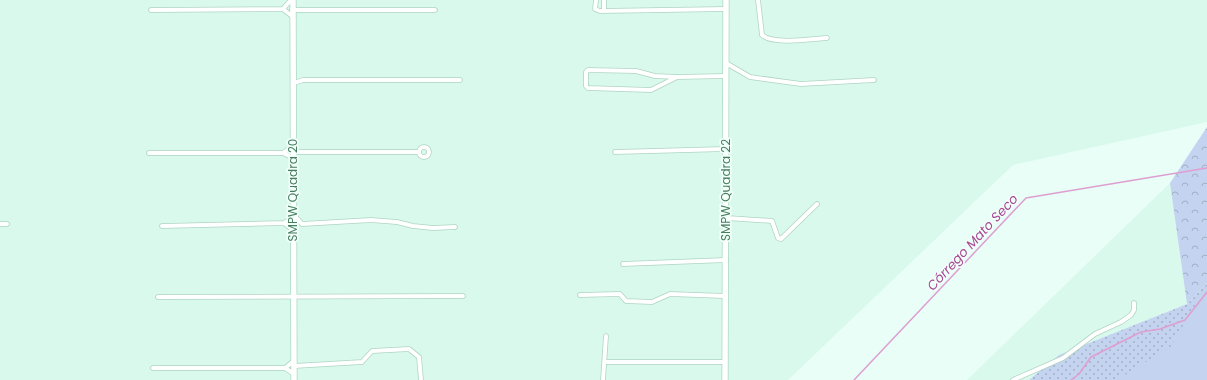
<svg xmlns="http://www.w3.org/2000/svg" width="1207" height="380" viewBox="0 0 1207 380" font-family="Poppins,sans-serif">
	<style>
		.residential { fill: #d9f9ed }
		.grass { fill: url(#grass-dots) }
		.forest { fill: url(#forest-crowns) }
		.park { fill: #c4d3ef }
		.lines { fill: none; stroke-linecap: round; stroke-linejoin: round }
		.stream { stroke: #de9fd0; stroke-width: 1.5 }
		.street-casing { stroke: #afd5c2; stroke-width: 5.5 }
		.secondary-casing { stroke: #abd9c2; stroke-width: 7 }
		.street { stroke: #fff; stroke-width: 4 }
		.secondary { stroke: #fff; stroke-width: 5.5 }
		.labels { text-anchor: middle; stroke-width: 3.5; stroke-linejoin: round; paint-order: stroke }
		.street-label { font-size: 12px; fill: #487d5e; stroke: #f1fffa }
		.water-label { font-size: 13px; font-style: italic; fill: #a94793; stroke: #f1fffa }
	</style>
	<defs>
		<pattern id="grass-dots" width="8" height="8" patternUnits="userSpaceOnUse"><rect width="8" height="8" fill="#c4d3ef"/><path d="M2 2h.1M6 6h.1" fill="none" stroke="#a1b0c5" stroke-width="1.8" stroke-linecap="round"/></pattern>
		<pattern id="forest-crowns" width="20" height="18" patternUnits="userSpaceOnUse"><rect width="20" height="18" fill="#c4d3ef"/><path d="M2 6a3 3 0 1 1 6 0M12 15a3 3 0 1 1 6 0" fill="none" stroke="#a1b0c5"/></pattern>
	</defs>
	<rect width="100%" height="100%" fill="#e8fef7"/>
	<path class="residential" d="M0,0h1207v122l-194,43 -225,215h-788z
		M1170,183l17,121 -128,51 -30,25h-62z"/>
	<path class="grass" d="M1207,283v97h-178l30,-25 128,-51z"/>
	<path class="forest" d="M1207,127v156l-20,21 -17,-121z"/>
	<path class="park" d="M1207,285v95h-90l54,-34z"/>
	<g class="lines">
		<path class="stream" d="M854,380l172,-182 181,-30
			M1071,380l8,-6 12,-17 50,-25 19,-3 25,-9 22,-28"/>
		<g class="street-casing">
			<path id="street" d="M596,0l-1,9 5,2 125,-2
				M758,0l4,35c11,10 50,4 65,3
				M283,9l8,-9
				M151,10l132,-1 9,7
				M292,10h143
				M604,11v-11
				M726,63l24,14 51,7 73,-4
				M677,77l-26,13 -63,-2 -2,-2v-14l2,-2 48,1 19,5 22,1 48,-1
				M294,83l9,-3h157
				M419 152a5 5 0 1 1 10 0a5 5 0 1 1-10 0Z
				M293,152h125
				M615,152l110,-3
				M149,153h134l10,5
				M283,153l10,-7
				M294,215l8,9 69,-4 26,2 16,4 20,2 22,-1
				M727,218l45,3 6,17 3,1 36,-35
				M284,223l9,7
				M0,224h7
				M162,226l122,-3 10,-6
				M623,264l103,-4
				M580,295l40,-1 6,7 26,1 18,-8 55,2
				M158,297l305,-1
				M605,362h120
				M294,366l68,-4 10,-11 37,-2 10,8 2,23
				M153,368h132l9,6
				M285,368l9,-7
				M603,380l3,-44
				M1013,380l50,-22 32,-24 26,-12 10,-7 3,-5v-7"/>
		</g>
		<g class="secondary-casing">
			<path id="secondary" d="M293,0l1,380
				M725,380l1,-380"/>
		</g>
		<use href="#street" class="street"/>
		<use href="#secondary" class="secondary"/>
	</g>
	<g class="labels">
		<g class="street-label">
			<text transform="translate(293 190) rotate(-90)" y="4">SMPW Quadra 20</text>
			<text transform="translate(726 190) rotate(-90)" y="4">SMPW Quadra 22</text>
		</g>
		<g class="water-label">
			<text transform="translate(972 242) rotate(-47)" y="5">Córrego Mato Seco</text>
		</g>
	</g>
</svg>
